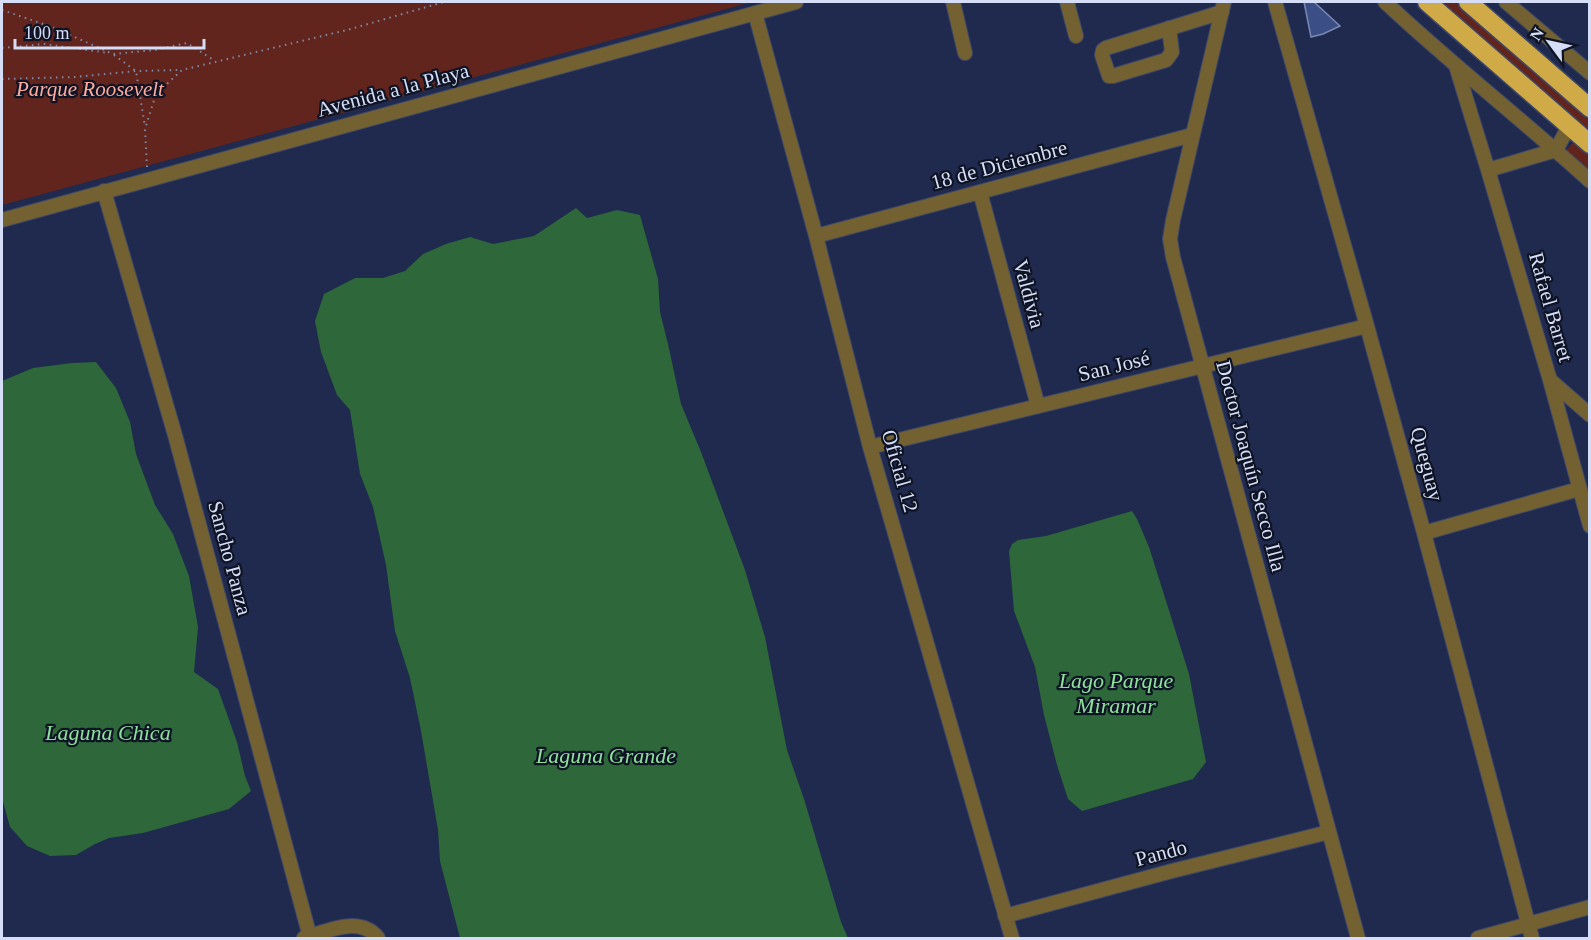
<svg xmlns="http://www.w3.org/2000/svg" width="1591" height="940" viewBox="0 0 1591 940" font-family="'Times New Roman',serif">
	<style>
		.green { fill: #62251e }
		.water { fill: #2d673a }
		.building { fill: #3c4e86; stroke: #7989b4; stroke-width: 1.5 }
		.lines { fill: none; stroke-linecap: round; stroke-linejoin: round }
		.minor-casing { stroke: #3c4769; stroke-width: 16 }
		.highway-casing { stroke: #3c4769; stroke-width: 21 }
		.path { stroke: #808aa7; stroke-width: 2; stroke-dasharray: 1.5 4.5; stroke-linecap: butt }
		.minor { stroke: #746132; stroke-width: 14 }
		.highway { stroke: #cfaa46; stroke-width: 18 }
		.labels { text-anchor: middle; stroke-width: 4.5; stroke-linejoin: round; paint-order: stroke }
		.park-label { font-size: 21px; font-style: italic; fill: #feab9e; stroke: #0f1424 }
		.street-label { font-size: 21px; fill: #d5def6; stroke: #0f1424 }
		.water-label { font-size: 22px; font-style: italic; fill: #8ee19c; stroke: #0f1424 }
	</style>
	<rect width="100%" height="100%" fill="#1f2a4e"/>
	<path class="green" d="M2,2h750l-750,203z
		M1436,2h22l4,3 127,111v19z
		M1572,144h5l12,11v21l-24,-25z"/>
	<path class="water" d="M576,208l11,10 30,-8 23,5 18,64 2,33 8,32 13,60 20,48 44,118 20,67 22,113 17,49 37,123 7,16h-388l-20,-77 -2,-31 -17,-99 -11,-53 -15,-47 -9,-66 -13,-58 -13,-33 -10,-64 -13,-15 -16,-43 -6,-31 9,-27 31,-16h28l22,-7 18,-17 23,-10 24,-7 23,7 41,-8z
		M96,362l20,26 14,34 6,32 19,51 18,29 16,42 9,51 -4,45 24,17 19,53 8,34 6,15 -22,18 -86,24 -34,5 -14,6 -19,11 -26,1 -23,-10 -17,-19 -8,-29v-417l31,-13 39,-5z
		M1132,511l5,8 12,28 40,127 17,88 -13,17 -111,32 -14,-12 -11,-34 -13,-50 -9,-48 -21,-56 -5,-60 3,-7 6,-4 28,-4z"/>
	<path class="building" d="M1304,2h10l26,24 -17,8 -12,3z"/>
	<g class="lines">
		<g class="minor-casing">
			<path id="minor" d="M953,2l12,51
				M1067,2l9,34
				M1224,2l-51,218 -3,19 3,18 185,681
				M1275,2l92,324 57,207 108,405
				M1385,2c66,62 138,118 205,179
				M1506,2l84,71
				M755,13l61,223 54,211 142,491
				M1169,28l3,24 -6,8 -53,16h-4l-7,-21 1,-5 3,-2 116,-36
				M1456,66l32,104 62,210 40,146
				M1488,170l68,-20 13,-24
				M104,191l71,244 135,502
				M980,192l58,214
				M2,220l794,-218
				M816,236l376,-101
				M1550,380l40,35
				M870,447l497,-121
				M1424,533l155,-44
				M1005,916l167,-45 157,-39
				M304,938c23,-7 56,-23 74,0
				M1478,938l112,-31"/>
		</g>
		<g class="highway-casing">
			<path id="highway" d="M1427,2l163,142
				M1468,2l122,106"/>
		</g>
		<path class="path" d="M2,10l50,17 61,27 42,-4 32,-7 28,18
			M2,48l42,-4 65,9
			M114,55l22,16 9,56
			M2,79l73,-2 61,-6 45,-1
			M147,167l-2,-38 11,-35 26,-24 165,-40 97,-28"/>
		<use href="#minor" class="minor"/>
		<use href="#highway" class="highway"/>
	</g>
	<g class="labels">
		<g class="park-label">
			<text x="90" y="96">Parque Roosevelt</text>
		</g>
		<g class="street-label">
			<text transform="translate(393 90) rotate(-15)" y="7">Avenida a la Playa</text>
			<text transform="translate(999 165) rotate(-15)" y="7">18 de Diciembre</text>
			<text transform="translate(1029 294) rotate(75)" y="7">Valdivia</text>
			<text transform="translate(1551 307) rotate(74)" y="7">Rafael Barret</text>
			<text transform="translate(1114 366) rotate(-14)" y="7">San José</text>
			<text transform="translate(1427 464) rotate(75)" y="7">Queguay</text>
			<text transform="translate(1251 466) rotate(75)" y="7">Doctor Joaquín Secco Illa</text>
			<text transform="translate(900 471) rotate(74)" y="7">Oficial 12</text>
			<text transform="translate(230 558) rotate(75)" y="7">Sancho Panza</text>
			<text transform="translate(1161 853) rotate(-15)" y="7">Pando</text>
		</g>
		<g class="water-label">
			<text x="1116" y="688">Lago Parque<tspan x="1116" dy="25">Miramar</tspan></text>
			<text x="108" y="740">Laguna Chica</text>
			<text x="606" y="763">Laguna Grande</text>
		</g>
	</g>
	<rect width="1591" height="940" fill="none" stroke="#d5def6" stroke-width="6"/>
	<g transform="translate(1549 42) rotate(303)" stroke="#0f1424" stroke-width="4.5" paint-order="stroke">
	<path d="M0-4.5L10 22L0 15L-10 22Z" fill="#d5def6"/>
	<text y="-9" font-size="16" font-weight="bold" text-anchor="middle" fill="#d5def6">N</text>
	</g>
	<path d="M15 39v9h189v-9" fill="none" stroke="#d5def6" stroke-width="3"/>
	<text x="24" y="39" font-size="18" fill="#d5def6" stroke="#0f1424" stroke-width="4.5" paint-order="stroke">100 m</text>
</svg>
